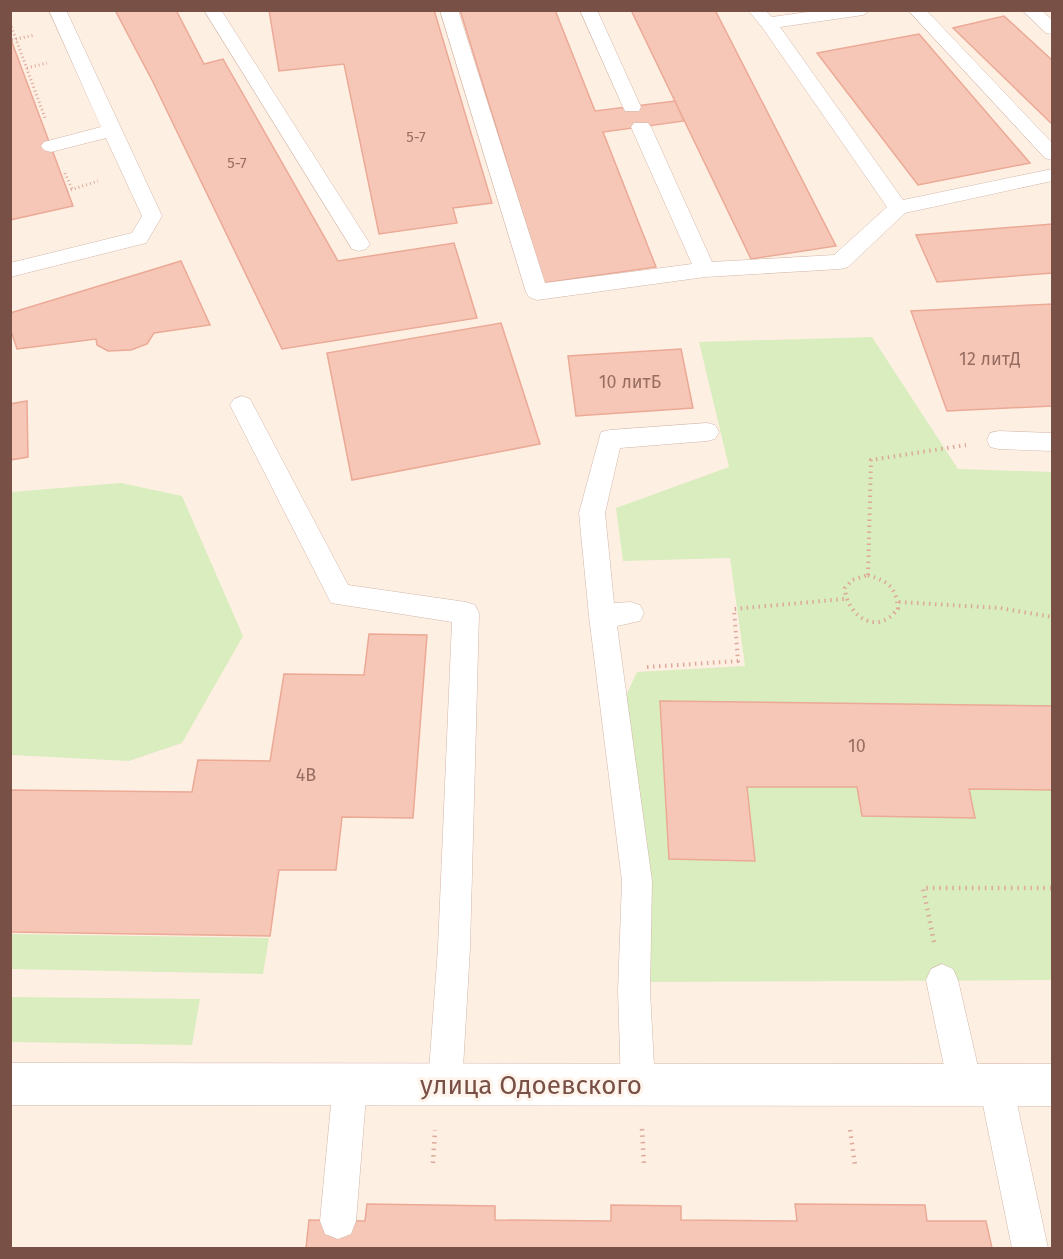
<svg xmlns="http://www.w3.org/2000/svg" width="1063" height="1259" viewBox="0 0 1063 1259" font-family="'Fira Sans',sans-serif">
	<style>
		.green { fill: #d9edbf }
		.building { fill: #f6c7b7; stroke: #eba996; stroke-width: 1.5 }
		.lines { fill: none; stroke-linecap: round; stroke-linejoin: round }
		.service-casing { stroke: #d3b7aa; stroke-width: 1 }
		.minor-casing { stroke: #d3b7aa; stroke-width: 1 }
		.path-far2 { stroke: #dca99a; stroke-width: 3; stroke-dasharray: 1 3; stroke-linecap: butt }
		.path-far1 { stroke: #dca99a; stroke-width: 4; stroke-dasharray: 1.5 4.5; stroke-linecap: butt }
		.path { stroke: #dca99a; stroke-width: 4.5; stroke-dasharray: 1.5 5; stroke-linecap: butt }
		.service { fill: #fff; fill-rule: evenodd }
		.minor { fill: #fff; fill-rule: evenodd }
		.labels { text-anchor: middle; stroke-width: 6; stroke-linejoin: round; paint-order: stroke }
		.far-number-label { font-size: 15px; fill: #986e62 }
		.number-label { font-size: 18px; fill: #986e62 }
		.near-street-label { font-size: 26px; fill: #795046; stroke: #fff4eb }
	</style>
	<rect width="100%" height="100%" fill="#feefe3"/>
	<path class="green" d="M872,337l86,132 94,3v508l-412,2 -16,-282 13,-28 108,-6 -15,-108 -107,3 -7,-53 113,-41 -30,-125z
		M121,483l61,13 61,140 -61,107 -53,18 -118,-6v-263z
		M11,934l258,4 -6,36 -252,-5z
		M11,997l189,2 -8,46 -181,-3z"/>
	<path class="building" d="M115,10h61l28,54 19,-5 115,202 116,-18 23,75 -195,31 -129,-267z
		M269,10h165l58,193 -39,5 4,15 -78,11 -35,-170 -65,7z
		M460,10h95l40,101 80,-10 9,20 -81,11 53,135 -112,16z
		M631,10h84l121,236 -85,13z
		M1004,16l48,44v64l-99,-96z
		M919,34l111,129 -112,22 -101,-132z
		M10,37l63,169 -63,14z
		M1052,224v49l-115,9 -21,-47z
		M181,261l29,64 -56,8 -7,11 -16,6 -23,1 -11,-6 -1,-6 -79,10 -7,-21v-15z
		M1052,304v102l-105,5 -36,-100z
		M501,323l39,121 -188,36 -25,-127z
		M681,349l12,59 -117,8 -8,-60z
		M27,401l1,56 -18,3v-56z
		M369,634l58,1 -14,183 -71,-1 -6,53h-57l-9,66 -260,-4v-142l182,2 6,-32 72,1 14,-87 80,1z
		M660,701l392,5v84l-83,-1 6,29 -113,-2 -5,-29h-110l8,74 -86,-2z
		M367,1204l128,2v14l116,1v-16l70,1v14l116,1 -2,-17 130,1 2,16h59l6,27h-686l3,-28 56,1z"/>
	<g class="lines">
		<g class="service-casing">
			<path id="service" d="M49,10h17l96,206 -16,27 -136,34v-14l122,-30 10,-17 -36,-78 -55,14 -7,-2 -3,-4 3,-4 57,-15z
				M204,10h17l149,234 -4,5 -7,2 -7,-2z
				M440,10h18l87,273 147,-19 -61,-137 3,-4h14l3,4 61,135 122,-7 53,-48 -125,-180 -14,-17h17l7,7 49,-7h50l-8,5 -83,12 123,173 149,-31v12l-147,32 -57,54 -8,2 -135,8 -168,23 -8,-3 -3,-5z
				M580,10h17l44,97 -2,4h-14l-2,-4z
				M908,10h18l126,133v17l-7,-2z
				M1022,10h19l11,10v14l-6,-1z
				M242,396l8,3 98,186 118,17 9,3 4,8 -9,335 -8,137 -5,12 -12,5 -12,-5 -5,-12 10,-137 14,-326 -121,-19 -101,-198 4,-6z
				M707,423l8,2 4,7 -4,7 -8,2 -87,7 -15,65 9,90 17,-1 9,3 4,8 -4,8 -23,5 35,255 -2,110 5,94 -5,12 -12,5 -12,-5 -5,-12 -3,-94 4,-110 -33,-265 -10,-103 22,-81 9,-2z
				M999,431l53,2v18l-53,-2 -9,-2 -3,-7 3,-7z
				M942,964l11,5 5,11 23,100 3,-7 12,-5 12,5 5,12 35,163h-36l-32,-158 -3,7 -12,5 -12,-5 -5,-12 -22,-105 5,-11z
				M350,1067l12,5 5,12 -11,137 -5,13 -13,5 -13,-5 -5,-13 13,-137 5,-12z"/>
		</g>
		<g class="minor-casing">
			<path id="minor" d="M10,1063l1042,1v42l-1042,-1z"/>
		</g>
		<path class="path-far2" d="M10,23l35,95
			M12,40l23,-5
			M27,68l20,-5
			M65,173l7,16
			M67,191l31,-10"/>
		<path class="path-far1" d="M868,575l3,-115 95,-15
			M868,575c20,7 28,11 30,34 -3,3 -7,8 -11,10 -21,12 -42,-12 -42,-31l7,-8z
			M899,602l101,6 52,9
			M647,667l91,-6 -4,-52 110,-10"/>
		<path class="path" d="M934,942l-11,-54h129
			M642,1129l2,35
			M850,1130l5,35
			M433,1163l2,-33"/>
		<use href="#service" class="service"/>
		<use href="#minor" class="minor"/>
	</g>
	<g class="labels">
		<g class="far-number-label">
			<text x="416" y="142">5-7</text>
			<text x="237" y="168">5-7</text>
		</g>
		<g class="number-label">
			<text x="990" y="365">12 литД</text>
			<text x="630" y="388">10 литБ</text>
			<text x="857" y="752">10</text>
			<text x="306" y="781">4В</text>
		</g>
		<g class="near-street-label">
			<text x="531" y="1094">улица Одоевского</text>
		</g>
	</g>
	<rect width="1063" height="1259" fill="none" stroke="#795046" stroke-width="24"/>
</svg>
